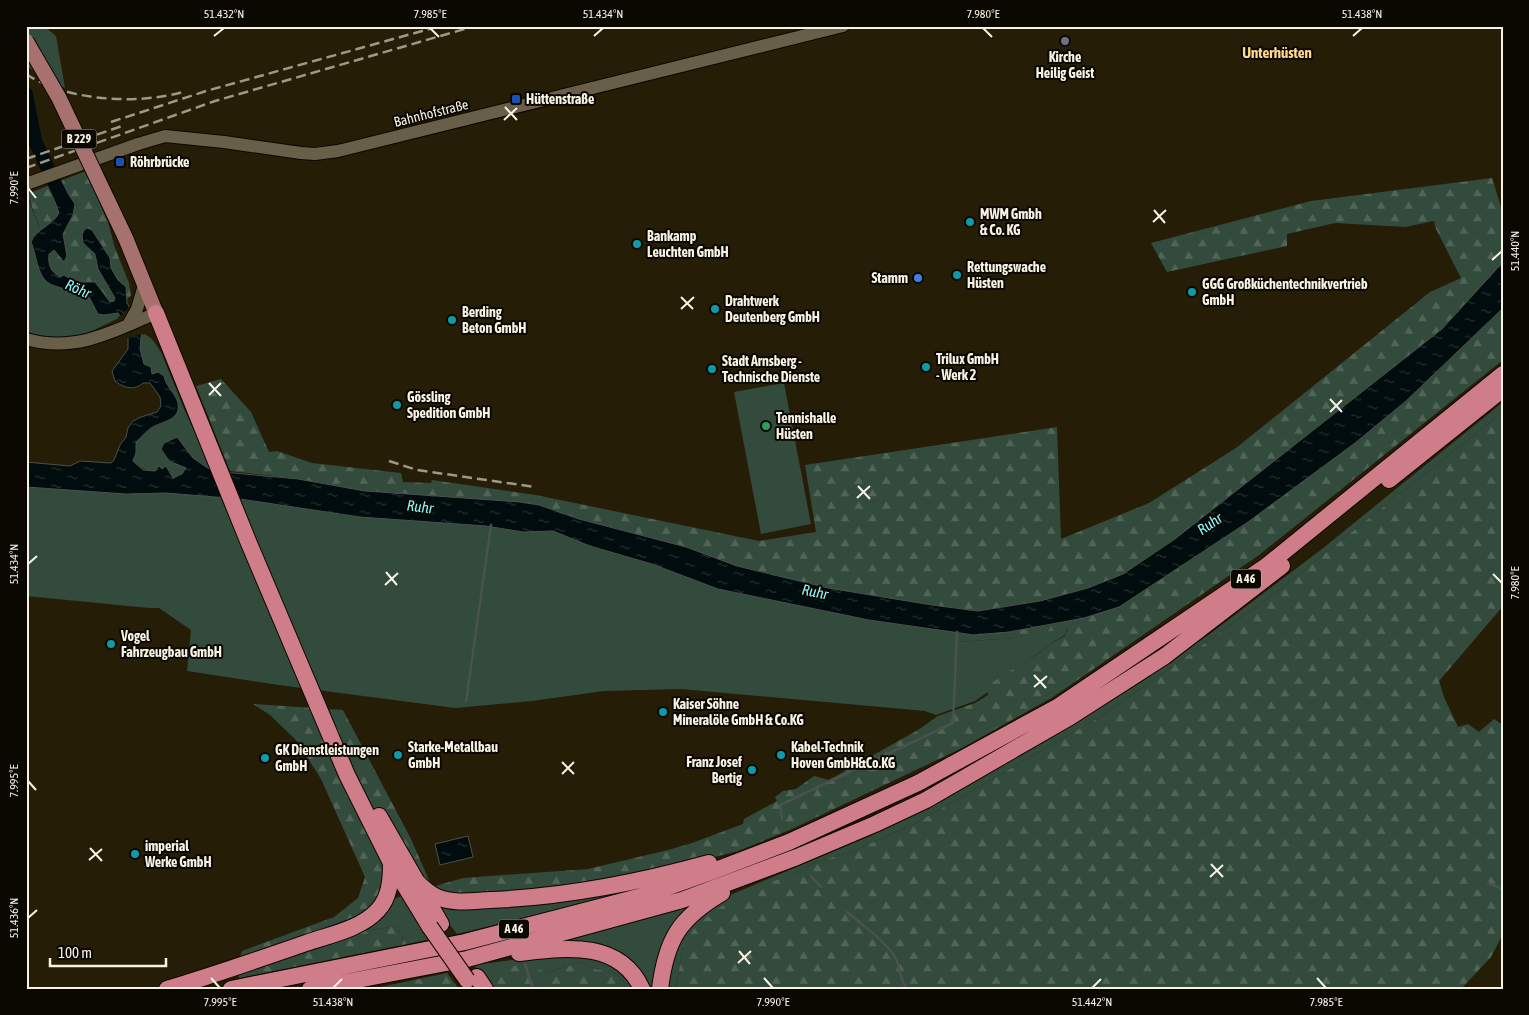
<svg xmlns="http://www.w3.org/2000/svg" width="1529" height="1015" viewBox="0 0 1529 1015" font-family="'Asap Condensed',sans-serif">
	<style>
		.grass { fill: #324b3c }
		.forest { fill: url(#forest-firs) }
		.water { fill: url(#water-ripples); stroke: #4a514e }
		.pier { fill: #261d07 }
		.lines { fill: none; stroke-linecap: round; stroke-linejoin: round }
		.stream { stroke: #4a514e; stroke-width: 2.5 }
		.river { stroke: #000c0d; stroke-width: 14 }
		.secondary-casing { stroke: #0e0700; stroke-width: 14 }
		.primary-casing { stroke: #0e0700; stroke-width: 17 }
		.highway-casing { stroke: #0e0700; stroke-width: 18 }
		.secondary { stroke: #695f48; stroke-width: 12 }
		.primary { stroke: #a6716e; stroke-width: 15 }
		.highway { stroke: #cf7d88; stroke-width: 16 }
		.rail { stroke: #9e9886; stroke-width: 2.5; stroke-dasharray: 10 5; stroke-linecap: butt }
		.primary-bridge-casing { stroke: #0e0700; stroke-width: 17; stroke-linecap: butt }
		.highway-bridge-casing { stroke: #0e0700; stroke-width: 18; stroke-linecap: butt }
		.primary-bridge { stroke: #a6716e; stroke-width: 15 }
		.highway-bridge { stroke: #cf7d88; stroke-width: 16 }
		.ticks { fill: none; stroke: #f7f2e4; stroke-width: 2 }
		.worship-dot { fill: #6b7280; stroke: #0b0802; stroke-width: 2 }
		.transit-dot { fill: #1a4fb4; stroke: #0b0802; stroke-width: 2 }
		.culture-dot { fill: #0f9aa8; stroke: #0b0802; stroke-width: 2 }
		.shop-dot { fill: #3f7fe0; stroke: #0b0802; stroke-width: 2 }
		.leisure-dot { fill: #2e9e5b; stroke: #0b0802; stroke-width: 2 }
		.labels { text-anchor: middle; stroke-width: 4; stroke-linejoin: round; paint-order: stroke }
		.shield { fill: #0b0802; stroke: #b0aca0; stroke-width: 1 }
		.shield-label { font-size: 12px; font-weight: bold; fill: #f7f2e4 }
		.poi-label { font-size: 14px; font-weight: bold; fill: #f7f2e4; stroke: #0b0802; text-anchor: start }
		.street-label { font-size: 14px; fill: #f7f2e4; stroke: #0b0802 }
		.neighbourhood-label { font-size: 15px; font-weight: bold; fill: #fcd98f; stroke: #0b0802 }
		.water-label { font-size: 15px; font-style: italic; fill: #8ef7fd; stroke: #0b0802 }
		.neatline { fill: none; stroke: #f7f2e4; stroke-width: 2 }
		.ticks-label { font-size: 12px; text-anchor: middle; fill: #f7f2e4 }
	</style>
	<defs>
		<pattern id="forest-firs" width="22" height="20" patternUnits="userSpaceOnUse" patternTransform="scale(1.25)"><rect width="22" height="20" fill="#324b3c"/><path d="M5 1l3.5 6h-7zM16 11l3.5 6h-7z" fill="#506558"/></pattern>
		<pattern id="water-ripples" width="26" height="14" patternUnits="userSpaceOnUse" patternTransform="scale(1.25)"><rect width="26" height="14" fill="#000c0d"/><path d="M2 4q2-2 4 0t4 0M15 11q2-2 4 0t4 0" fill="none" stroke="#263030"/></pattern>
	</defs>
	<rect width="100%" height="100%" fill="#261d07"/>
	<path class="grass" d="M26,26h18l12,10 9,52 -39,-22z
		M26,194l15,37 -8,6 -2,5 5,10v7l27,29 12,6 13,1 10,19 6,1 14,-2 3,4 -27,13 -28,10 -40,-6z
		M145,334l7,5 9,13 24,59 27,60 -19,-13 -16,-21 9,31 -4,6 -9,4 -11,-9c-14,4 -19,1 -29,-8l3,-8v-11l15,-14 10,-4 16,-25 -12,-16 -13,-9 -8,-9 -4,-16 1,-14z
		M784,383l27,141 -50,10 -27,-142z
		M1503,402v10l-228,181 -173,123 -188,108 -63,28 -35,10 -22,11 -111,72 -7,44h-49l-5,-11 -14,-8h-10l-17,-8 -36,11 -55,6 5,10h-4l-17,-24 89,-12v-11l125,-36 10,8 25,-16 147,-62 76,-37 194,-116 71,-50 111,-84z
		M26,487l100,7 40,-1 74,6 120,18 126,9 37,6 30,-1 37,15 62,18 66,25 151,31 91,13v9l53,-4 55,-11 -3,8 -10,6 -26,19 -41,27v5l-13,9 -39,14 -11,-4 -244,-22 -77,2 -72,10 -77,7 -176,-23 -92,-14 4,-41 -32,-22h-10l-123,-12z
		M620,891v4l-163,39 -26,-34z
		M405,895l26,44 -24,5 -12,-18 -43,7 38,-33z"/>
	<path class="forest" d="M86,171l22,51 7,26 14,35 2,13 -4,3 -1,-12 -8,-7 -7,-12 -1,-10 -18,-28 -5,-2 -4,14 12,12 3,15 17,30 -1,2 -4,1 -15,-20h-20l-11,-7 -4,2c-10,-6 -12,-12 -11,-23l5,-4 19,-35 -23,-28 10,26 -3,5 -16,13 -14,-37z
		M1492,178l9,29 2,-1v56l-61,67 -267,210 -52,35 -35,14 -48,13 -62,10 -46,-6 -104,-17 -91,-22 -51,-19 -107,-28 -40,-14 -19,-3 -155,-11 -67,-12 -68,-8 -34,-85 25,-7 30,33 18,40 8,-1 35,12 89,10 2,9 28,1 1,-3 104,15 223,46 57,-9 -11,-67 252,-38 4,112 88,-36 87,-55 194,-156 31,-14 -25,-49 -2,-8 -29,6 -70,-4 -48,11v12l-120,26 -16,-29 160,-42z
		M1503,308v52l-244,195 -206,142 -91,51 -170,81 -54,22 -78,20 -123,21 -79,4 -75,-10 -5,14 -11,12 -128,49 3,-10 92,-34 24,-19 7,-21 -44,-98 -24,-38 -27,-26 -17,-11 90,6 68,129 21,48 31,-9 125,-9 80,-19 24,-7 51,-19 1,-5 33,-18 -2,-4 8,-6 13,-2 18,-13 15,4 89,-50 20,-14 37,-13 13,-8v-8c12,-12 27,-18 41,-27 12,-8 23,-18 36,-24l3,-8 -55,10 -54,4 1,-9 13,2 111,-17 35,-11 129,-85 107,-79 51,-42z
		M1503,412v194l-64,75 5,16 14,30 10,-3 11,8 15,-13 9,6v209l-12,23 -30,32h-785l7,-44 13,-19 21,-17 38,-20 39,-16 22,-11 35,-10 63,-28 188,-108 173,-123z
		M395,926l12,18 -168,34 -1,-4 114,-41z
		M581,962l17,8h10l14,8 5,11h-132l-5,-10 1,-5 10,-6 30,-5 14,10z
		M447,973l12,16h-88z"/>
	<path class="water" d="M62,184l13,20 -2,11 -10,19 4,22 -3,6 -10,-12 -5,4c-1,11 1,17 11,23l4,-2 11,7h20l15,20 4,-1 1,-3 -17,-29 -3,-15 -12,-11 -1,-8 2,-5 3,-2 5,2 18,28 1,10 7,12 8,7 1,16 15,25 -2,21 4,15 7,3 1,7 6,-2 6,4c2,10 9,15 13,24 7,21 -16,21 -26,28 -6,4 -10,10 -15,14v11l-3,8 10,9 12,1 4,-5 3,3 4,-3 7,12 9,-4 4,-6 -17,-7 -8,-12 3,-6 13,-6 16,21 19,13 86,8 67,12 155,11 19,3 40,14 107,28 51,19 91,22 104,17 46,6 62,-10 48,-13 35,-14 52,-35 267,-210 61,-67v46l-97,93 -51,42 -107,79 -129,85 -35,11 -75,14 -36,3 -13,-2 -91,-13 -151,-31 -66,-25 -62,-18 -37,-15 -30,1 -37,-6 -126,-9 -120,-18 -74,-6 -40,1 -100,-7v-25l44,4 10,-5 31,2 3,-3 6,-15 6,-8 2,-9 5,-7 8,-4 16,-5 4,-6 -1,-9 -10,-14h-7c-9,8 -19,5 -28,-2l-3,-10 16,-22v-15l-4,-13 -6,-8 -14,2 -6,-1 -10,-19c-9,0 -15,-3 -23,-6 -6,-2 -13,-3 -18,-7 -10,-8 -11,-29 -16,-40 5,-13 22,-17 28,-29l-9,-26z
		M468,836l5,21 -33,8 -5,-21z"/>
	<path class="pier" d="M130,304l10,10 5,14 -1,5 -19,6 1,-5 -8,-17 9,-7z"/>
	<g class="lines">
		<path class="stream" d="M466,702l25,-177
			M782,819l-2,-14 173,-82 4,-91
			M811,876l10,11
			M1488,883l15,6
			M847,912c13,11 42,32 49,47 5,11 3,19 11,30
			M525,964l8,25"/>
		<path class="river" d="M26,94l9,47 28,60"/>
		<g class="secondary-casing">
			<path id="secondary" d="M26,184l112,-40 27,-8 59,6 77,11 14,1 23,-3 505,-125
				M128,325l9,-16 7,-24
				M26,339c48,14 87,-7 130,-26"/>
		</g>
		<g class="primary-casing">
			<path id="primary" d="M126,239l30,74"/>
		</g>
		<g class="highway-casing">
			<path id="highway" d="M156,313l92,228 99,234 44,88 39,64
				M1389,480l114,-91
				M379,816l62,108
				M416,881c6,6 13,13 21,16 16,7 36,4 53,3 74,-3 147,-17 219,-37
				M519,953c45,-5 100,-14 123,36
				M477,977l8,12
				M167,989c47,-14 93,-30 139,-46 23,-8 55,-14 72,-33 12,-13 13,-31 13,-47
				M231,989l234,-47 181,-47 62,-22 81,-31 129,-59 141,-77 206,-139 238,-193
				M310,989l157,-30 215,-59 115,-43 78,-33 51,-24 144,-83 95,-61 117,-90
				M660,989c6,-49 19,-71 62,-96"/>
		</g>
		<use href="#secondary" class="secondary"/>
		<use href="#primary" class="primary"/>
		<use href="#highway" class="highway"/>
		<path class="rail" d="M26,74c40,27 111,31 157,18
			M111,122l95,-31 234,-65
			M26,159l99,-34
			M26,168l189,-67 260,-75
			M389,461l28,9 118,17"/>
		<g class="primary-bridge-casing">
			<path id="primary-bridge" d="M26,41l33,57 67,141"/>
		</g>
		<g class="highway-bridge-casing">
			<path id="highway-bridge" d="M430,927l37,53"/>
		</g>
		<use href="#primary-bridge" class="primary-bridge"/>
		<use href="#highway-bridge" class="highway-bridge"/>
	</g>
	<path class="ticks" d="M430,28l9,9M983,28l9,9M214,36l10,-8M594,36l9,-8M1353,36l9,-8M505,107l12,13M504,120l13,-12M28,188l8,10M1154,210l11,13M1153,222l13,-12M1492,260l10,-9M681,297l12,12M681,309l13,-12M209,383l12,13M209,395l12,-12M1330,399l12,13M1330,412l12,-12M858,486l12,13M857,498l13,-12M28,564l9,-8M386,572l11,13M1493,574l9,9M385,585l13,-12M1034,675l12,13M1034,687l13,-11M562,762l12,12M562,774l12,-12M28,781l8,9M90,848l12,13M89,860l13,-11M1211,864l12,13M1210,877l13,-12M28,918l9,-8M739,951l11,13M738,963l13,-12M211,978l9,10M764,978l9,10M1317,978l9,10M333,988l9,-9M1092,988l9,-9"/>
	<circle class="worship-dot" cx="1065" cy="41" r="5"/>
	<g class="transit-dot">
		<rect x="511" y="94" width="10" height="10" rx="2.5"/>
		<rect x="115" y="157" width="10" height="10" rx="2.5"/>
	</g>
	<g class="culture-dot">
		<circle cx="970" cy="222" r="5"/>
		<circle cx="637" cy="244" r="5"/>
		<circle cx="957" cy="275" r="5"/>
		<circle cx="1192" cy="292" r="5"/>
		<circle cx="715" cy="309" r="5"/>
		<circle cx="452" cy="320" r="5"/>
		<circle cx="926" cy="367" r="5"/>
		<circle cx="712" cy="369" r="5"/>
		<circle cx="397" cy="405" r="5"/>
		<circle cx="111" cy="644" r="5"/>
		<circle cx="663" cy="712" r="5"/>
		<circle cx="398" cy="755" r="5"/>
		<circle cx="781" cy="755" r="5"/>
		<circle cx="265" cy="758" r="5"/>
		<circle cx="752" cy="770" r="5"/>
		<circle cx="135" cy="854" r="5"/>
	</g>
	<circle class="shop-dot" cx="918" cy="278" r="5"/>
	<circle class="leisure-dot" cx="766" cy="426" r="5"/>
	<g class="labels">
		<g class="shield">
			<rect x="61.5" y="129.5" width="35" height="19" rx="4"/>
			<rect x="1231" y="569.5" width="30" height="19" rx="4"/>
			<rect x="499" y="919.5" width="30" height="19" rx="4"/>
		</g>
		<g class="shield-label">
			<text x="79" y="143">B 229</text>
			<text x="1246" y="583">A 46</text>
			<text x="514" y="933">A 46</text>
		</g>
		<g class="poi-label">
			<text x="1065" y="62" text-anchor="middle">Kirche<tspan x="1065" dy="16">Heilig Geist</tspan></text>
			<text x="526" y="104">Hüttenstraße</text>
			<text x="130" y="167">Röhrbrücke</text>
			<text x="980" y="219">MWM Gmbh<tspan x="980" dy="16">&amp; Co. KG</tspan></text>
			<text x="647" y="241">Bankamp<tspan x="647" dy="16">Leuchten GmbH</tspan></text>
			<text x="967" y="272">Rettungswache<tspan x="967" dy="16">Hüsten</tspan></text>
			<text x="908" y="283" text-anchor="end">Stamm</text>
			<text x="1202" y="289">GGG Großküchentechnikvertrieb<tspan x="1202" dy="16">GmbH</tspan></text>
			<text x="725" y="306">Drahtwerk<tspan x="725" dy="16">Deutenberg GmbH</tspan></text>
			<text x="462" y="317">Berding<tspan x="462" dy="16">Beton GmbH</tspan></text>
			<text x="936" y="364">Trilux GmbH<tspan x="936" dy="16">- Werk 2</tspan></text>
			<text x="722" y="366">Stadt Arnsberg -<tspan x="722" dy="16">Technische Dienste</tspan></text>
			<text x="407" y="402">Gössling<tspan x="407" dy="16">Spedition GmbH</tspan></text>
			<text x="776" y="423">Tennishalle<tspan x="776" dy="16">Hüsten</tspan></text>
			<text x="121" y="641">Vogel<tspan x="121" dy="16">Fahrzeugbau GmbH</tspan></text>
			<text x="673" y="709">Kaiser Söhne<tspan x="673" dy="16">Mineralöle GmbH &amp; Co.KG</tspan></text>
			<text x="408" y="752">Starke-Metallbau<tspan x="408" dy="16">GmbH</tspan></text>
			<text x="791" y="752">Kabel-Technik<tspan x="791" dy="16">Hoven GmbH&amp;Co.KG</tspan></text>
			<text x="275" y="755">GK Dienstleistungen<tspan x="275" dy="16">GmbH</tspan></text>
			<text x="742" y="767" text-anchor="end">Franz Josef<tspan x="742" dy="16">Bertig</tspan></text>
			<text x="145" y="851">imperial<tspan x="145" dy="16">Werke GmbH</tspan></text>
		</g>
		<g class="street-label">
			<text transform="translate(431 113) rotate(-14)" y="5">Bahnhofstraße</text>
		</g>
		<g class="neighbourhood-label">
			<text x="1277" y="58">Unterhüsten</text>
		</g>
		<g class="water-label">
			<text transform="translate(78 289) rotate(24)" y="5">Röhr</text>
			<text transform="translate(420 507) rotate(7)" y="5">Ruhr</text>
			<text transform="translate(1210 524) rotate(-34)" y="5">Ruhr</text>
			<text transform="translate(815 592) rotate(12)" y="5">Ruhr</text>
		</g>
	</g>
	<rect width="1529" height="1015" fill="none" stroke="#0b0802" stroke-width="55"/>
	<path d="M50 958v8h116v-8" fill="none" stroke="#f7f2e4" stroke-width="2.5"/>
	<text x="58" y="958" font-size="15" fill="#f7f2e4" stroke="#0b0802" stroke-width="4" paint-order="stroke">100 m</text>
	<rect x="28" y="28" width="1474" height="960" class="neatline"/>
	<g class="ticks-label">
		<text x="224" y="18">51.432°N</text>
		<text x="430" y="18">7.985°E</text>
		<text x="603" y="18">51.434°N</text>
		<text x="983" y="18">7.980°E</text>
		<text x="1362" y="18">51.438°N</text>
		<text transform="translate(14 188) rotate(-90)" y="4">7.990°E</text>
		<text transform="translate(1515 251) rotate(-90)" y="4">51.440°N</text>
		<text transform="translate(14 564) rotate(-90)" y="4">51.434°N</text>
		<text transform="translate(1515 583) rotate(-90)" y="4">7.980°E</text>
		<text transform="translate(14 781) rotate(-90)" y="4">7.995°E</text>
		<text transform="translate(14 918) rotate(-90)" y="4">51.436°N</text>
		<text x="220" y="1006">7.995°E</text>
		<text x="333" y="1006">51.438°N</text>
		<text x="773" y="1006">7.990°E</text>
		<text x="1092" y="1006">51.442°N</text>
		<text x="1326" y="1006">7.985°E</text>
	</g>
</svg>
